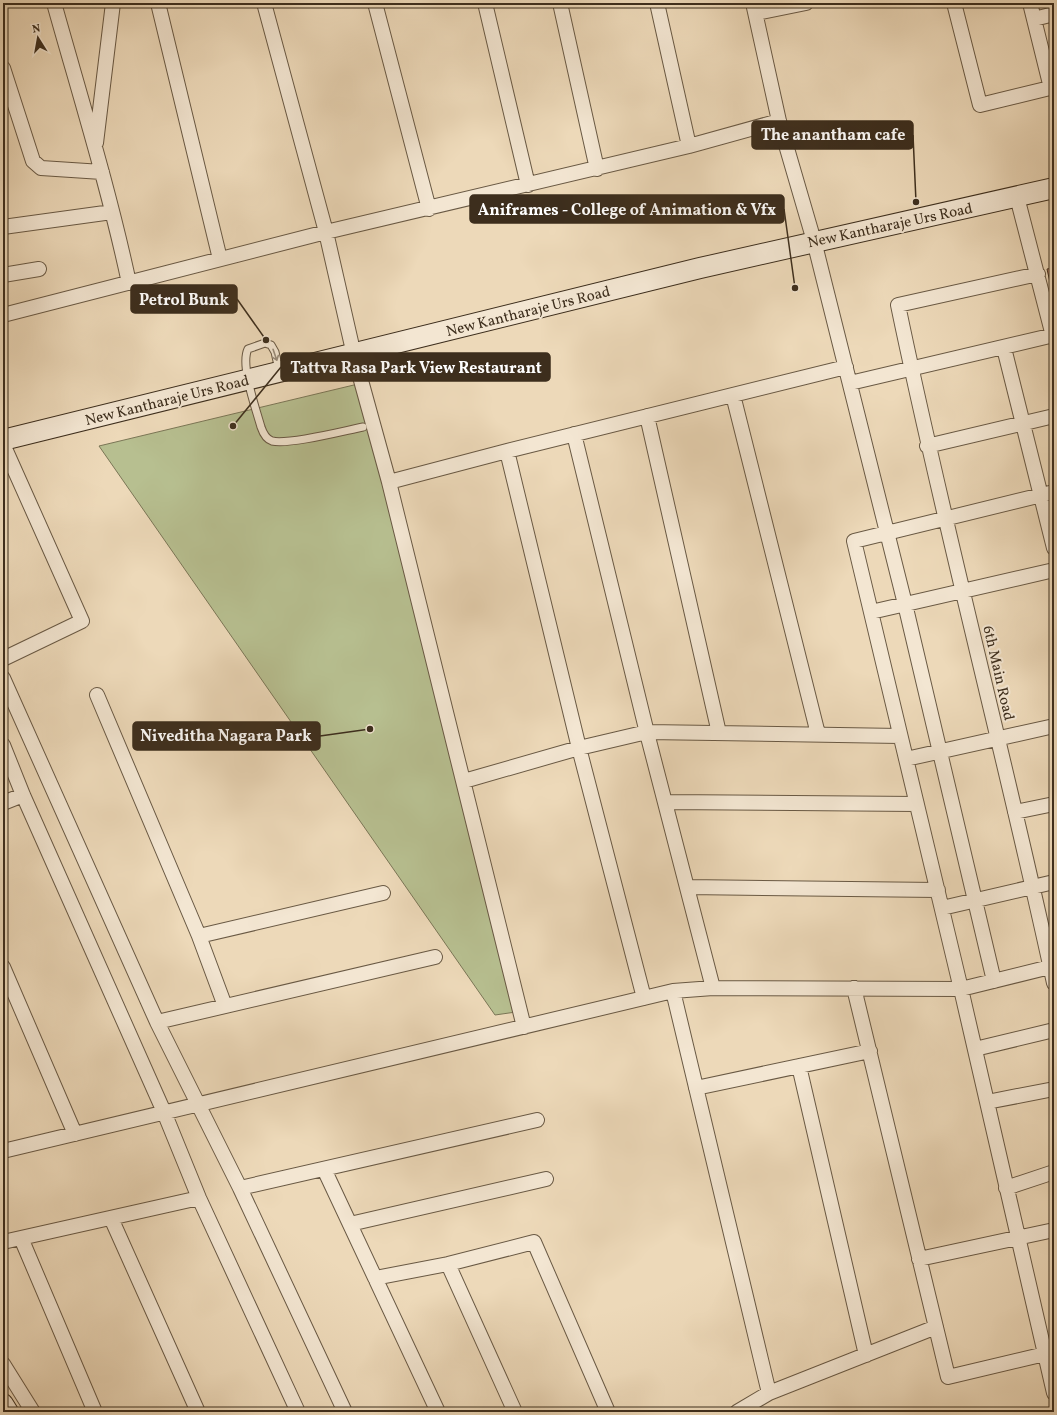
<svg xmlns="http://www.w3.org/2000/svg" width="1057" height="1415" viewBox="0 0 1057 1415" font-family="Vollkorn,serif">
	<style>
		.green { fill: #b7bf90; stroke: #7a7656 }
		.building { fill: #de9680; stroke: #3d2e1d }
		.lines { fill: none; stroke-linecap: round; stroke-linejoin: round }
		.lane-casing { stroke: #695944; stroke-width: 9 }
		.street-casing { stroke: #695944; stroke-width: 16 }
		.secondary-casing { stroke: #3d2e1d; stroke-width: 22 }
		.lane { stroke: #f3e6d2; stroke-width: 7 }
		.street { stroke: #f3e6d2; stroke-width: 14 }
		.secondary { stroke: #f3e6d2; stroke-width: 20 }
		.oneway { stroke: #988a78 }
		.labels { text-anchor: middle; stroke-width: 4; stroke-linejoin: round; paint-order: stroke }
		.street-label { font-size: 15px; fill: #3d2e1d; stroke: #f3e6d2 }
		.leader { fill: none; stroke: #3d2e1d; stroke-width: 1.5 }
		.callout-dot { fill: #3d2e1d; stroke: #f3e6d2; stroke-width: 1.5 }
		.callout { fill: #3d2e1d; stroke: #3d2e1d; stroke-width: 1.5 }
		.callout-label { font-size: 16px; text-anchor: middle; font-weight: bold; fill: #fff }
	</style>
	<rect width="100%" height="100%" fill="#edd9b9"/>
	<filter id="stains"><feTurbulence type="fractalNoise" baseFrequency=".005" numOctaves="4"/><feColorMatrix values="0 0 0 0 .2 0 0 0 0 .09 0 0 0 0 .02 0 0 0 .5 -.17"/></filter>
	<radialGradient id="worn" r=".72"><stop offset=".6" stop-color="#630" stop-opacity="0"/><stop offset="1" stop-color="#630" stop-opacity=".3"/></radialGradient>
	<path class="green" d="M358,384l158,628 -21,3 -396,-569z"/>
	<path class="building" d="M1054,268v32l-7,-31z"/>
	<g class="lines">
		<g class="lane-casing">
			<path id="lane" d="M279,370l-4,-18 -4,-7 -6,-2 -17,6c-8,16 8,60 13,78 2,6 5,12 11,14 17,4 71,-10 91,-14"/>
		</g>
		<g class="street-casing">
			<path id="street" d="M54,3c26,93 55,186 75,280
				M158,3l62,256
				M264,3l62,229 28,123 35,127 135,545
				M375,3l54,206
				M485,3l43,182
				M560,3l37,166
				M657,3l32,143
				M753,3l26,118 35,120 91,363 89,377
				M954,3l26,102 74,-18
				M1030,3l21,85
				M756,13l50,-10
				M1034,19l20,-5
				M3,68l30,93 8,7 61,4
				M96,143l17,-140
				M1017,197l36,139
				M3,227l109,-15
				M1038,274l-140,31c47,227 107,451 156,678
				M3,275l36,-6
				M3,315l323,-83 363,-86 90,-25
				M1004,348l50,200
				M850,383l204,-48
				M733,395l85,339
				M647,416l72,317
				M574,434l74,303 65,251
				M3,444l79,177 -79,38
				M927,446l127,-30
				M507,451l72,297 65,250
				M389,482l118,-31 339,-84
				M1054,492l-200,49 107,448 93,404
				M871,612l183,-42
				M3,678l154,344
				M97,695l102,241
				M3,745l20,50 141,317 35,86 99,214
				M906,759l148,-33
				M464,781l115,-33 68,-16 253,4
				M665,802l252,2
				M3,803l20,-8
				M1015,812l39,-8
				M687,887l251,3
				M942,908l112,-26
				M3,967l72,167
				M854,988l94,389 97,-23
				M673,991l96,402
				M225,1006l-26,-70 184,-43
				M975,1049l79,-19
				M799,1066l67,289
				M696,1088l174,-37
				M987,1102l67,-13
				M3,1151l670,-160 40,-3 248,1 93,-23
				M324,1169l114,243
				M240,1188l297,-68
				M1006,1188l48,-16
				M111,1218l87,194
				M350,1224l196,-45
				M21,1238l74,174
				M3,1242l196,-44
				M919,1259l135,-29
				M448,1264l67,148
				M375,1278l73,-14 86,-22 74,170
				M3,1364l30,48
				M345,1412l-105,-224 -83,-166 278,-65
				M737,1412l32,-19 167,-66"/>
		</g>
		<g class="secondary-casing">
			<path id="secondary" d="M3,440l697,-172 354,-80
				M3,1404l5,8"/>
		</g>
		<use href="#lane" class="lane"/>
		<use href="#street" class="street"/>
		<use href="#secondary" class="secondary"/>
	</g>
	<defs><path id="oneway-shaft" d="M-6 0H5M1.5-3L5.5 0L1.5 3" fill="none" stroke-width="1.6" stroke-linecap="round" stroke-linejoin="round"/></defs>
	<use class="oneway" href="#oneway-shaft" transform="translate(275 355) rotate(71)"/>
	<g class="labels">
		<g class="street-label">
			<text transform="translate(890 225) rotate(-12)" y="5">New Kantharaje Urs Road</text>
			<text transform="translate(528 311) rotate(-14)" y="5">New Kantharaje Urs Road</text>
			<text transform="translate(167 400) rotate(-14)" y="5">New Kantharaje Urs Road</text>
			<text transform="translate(999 673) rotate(77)" y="5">6th Main Road</text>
		</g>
	</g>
	<path class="leader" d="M916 202L913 135M795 288L784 209M266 340L237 299M233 426L281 367M370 729L320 736"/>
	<g class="callout-dot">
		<circle cx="916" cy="202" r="4"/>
		<circle cx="795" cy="288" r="4"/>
		<circle cx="266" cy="340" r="4"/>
		<circle cx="233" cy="426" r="4"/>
		<circle cx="370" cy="729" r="4"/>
	</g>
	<g class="callout">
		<rect x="752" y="121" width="161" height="28" rx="4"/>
		<rect x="470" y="195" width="314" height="28" rx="4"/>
		<rect x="131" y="285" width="106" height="28" rx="4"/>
		<rect x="281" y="353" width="269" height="28" rx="4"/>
		<rect x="133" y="722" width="187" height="28" rx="4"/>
	</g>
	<g class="callout-label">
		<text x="833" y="140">The anantham cafe</text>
		<text x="627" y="215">Aniframes - College of Animation &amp; Vfx</text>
		<text x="184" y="305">Petrol Bunk</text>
		<text x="416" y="373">Tattva Rasa Park View Restaurant</text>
		<text x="226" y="741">Niveditha Nagara Park</text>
	</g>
	<rect width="1057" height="1415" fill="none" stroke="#edd9b9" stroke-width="16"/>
	<rect x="4" y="4" width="1049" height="1407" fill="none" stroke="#3d2e1d" stroke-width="2"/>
	<rect x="8" y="8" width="1041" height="1399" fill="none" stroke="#3d2e1d"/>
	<g transform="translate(38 38) rotate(349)" stroke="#f3e6d2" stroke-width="3" paint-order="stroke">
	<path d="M0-3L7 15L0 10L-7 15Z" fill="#3d2e1d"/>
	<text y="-6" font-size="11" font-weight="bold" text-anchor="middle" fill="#3d2e1d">N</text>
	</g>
	<rect width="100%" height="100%" filter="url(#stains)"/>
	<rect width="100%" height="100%" fill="url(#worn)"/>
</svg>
